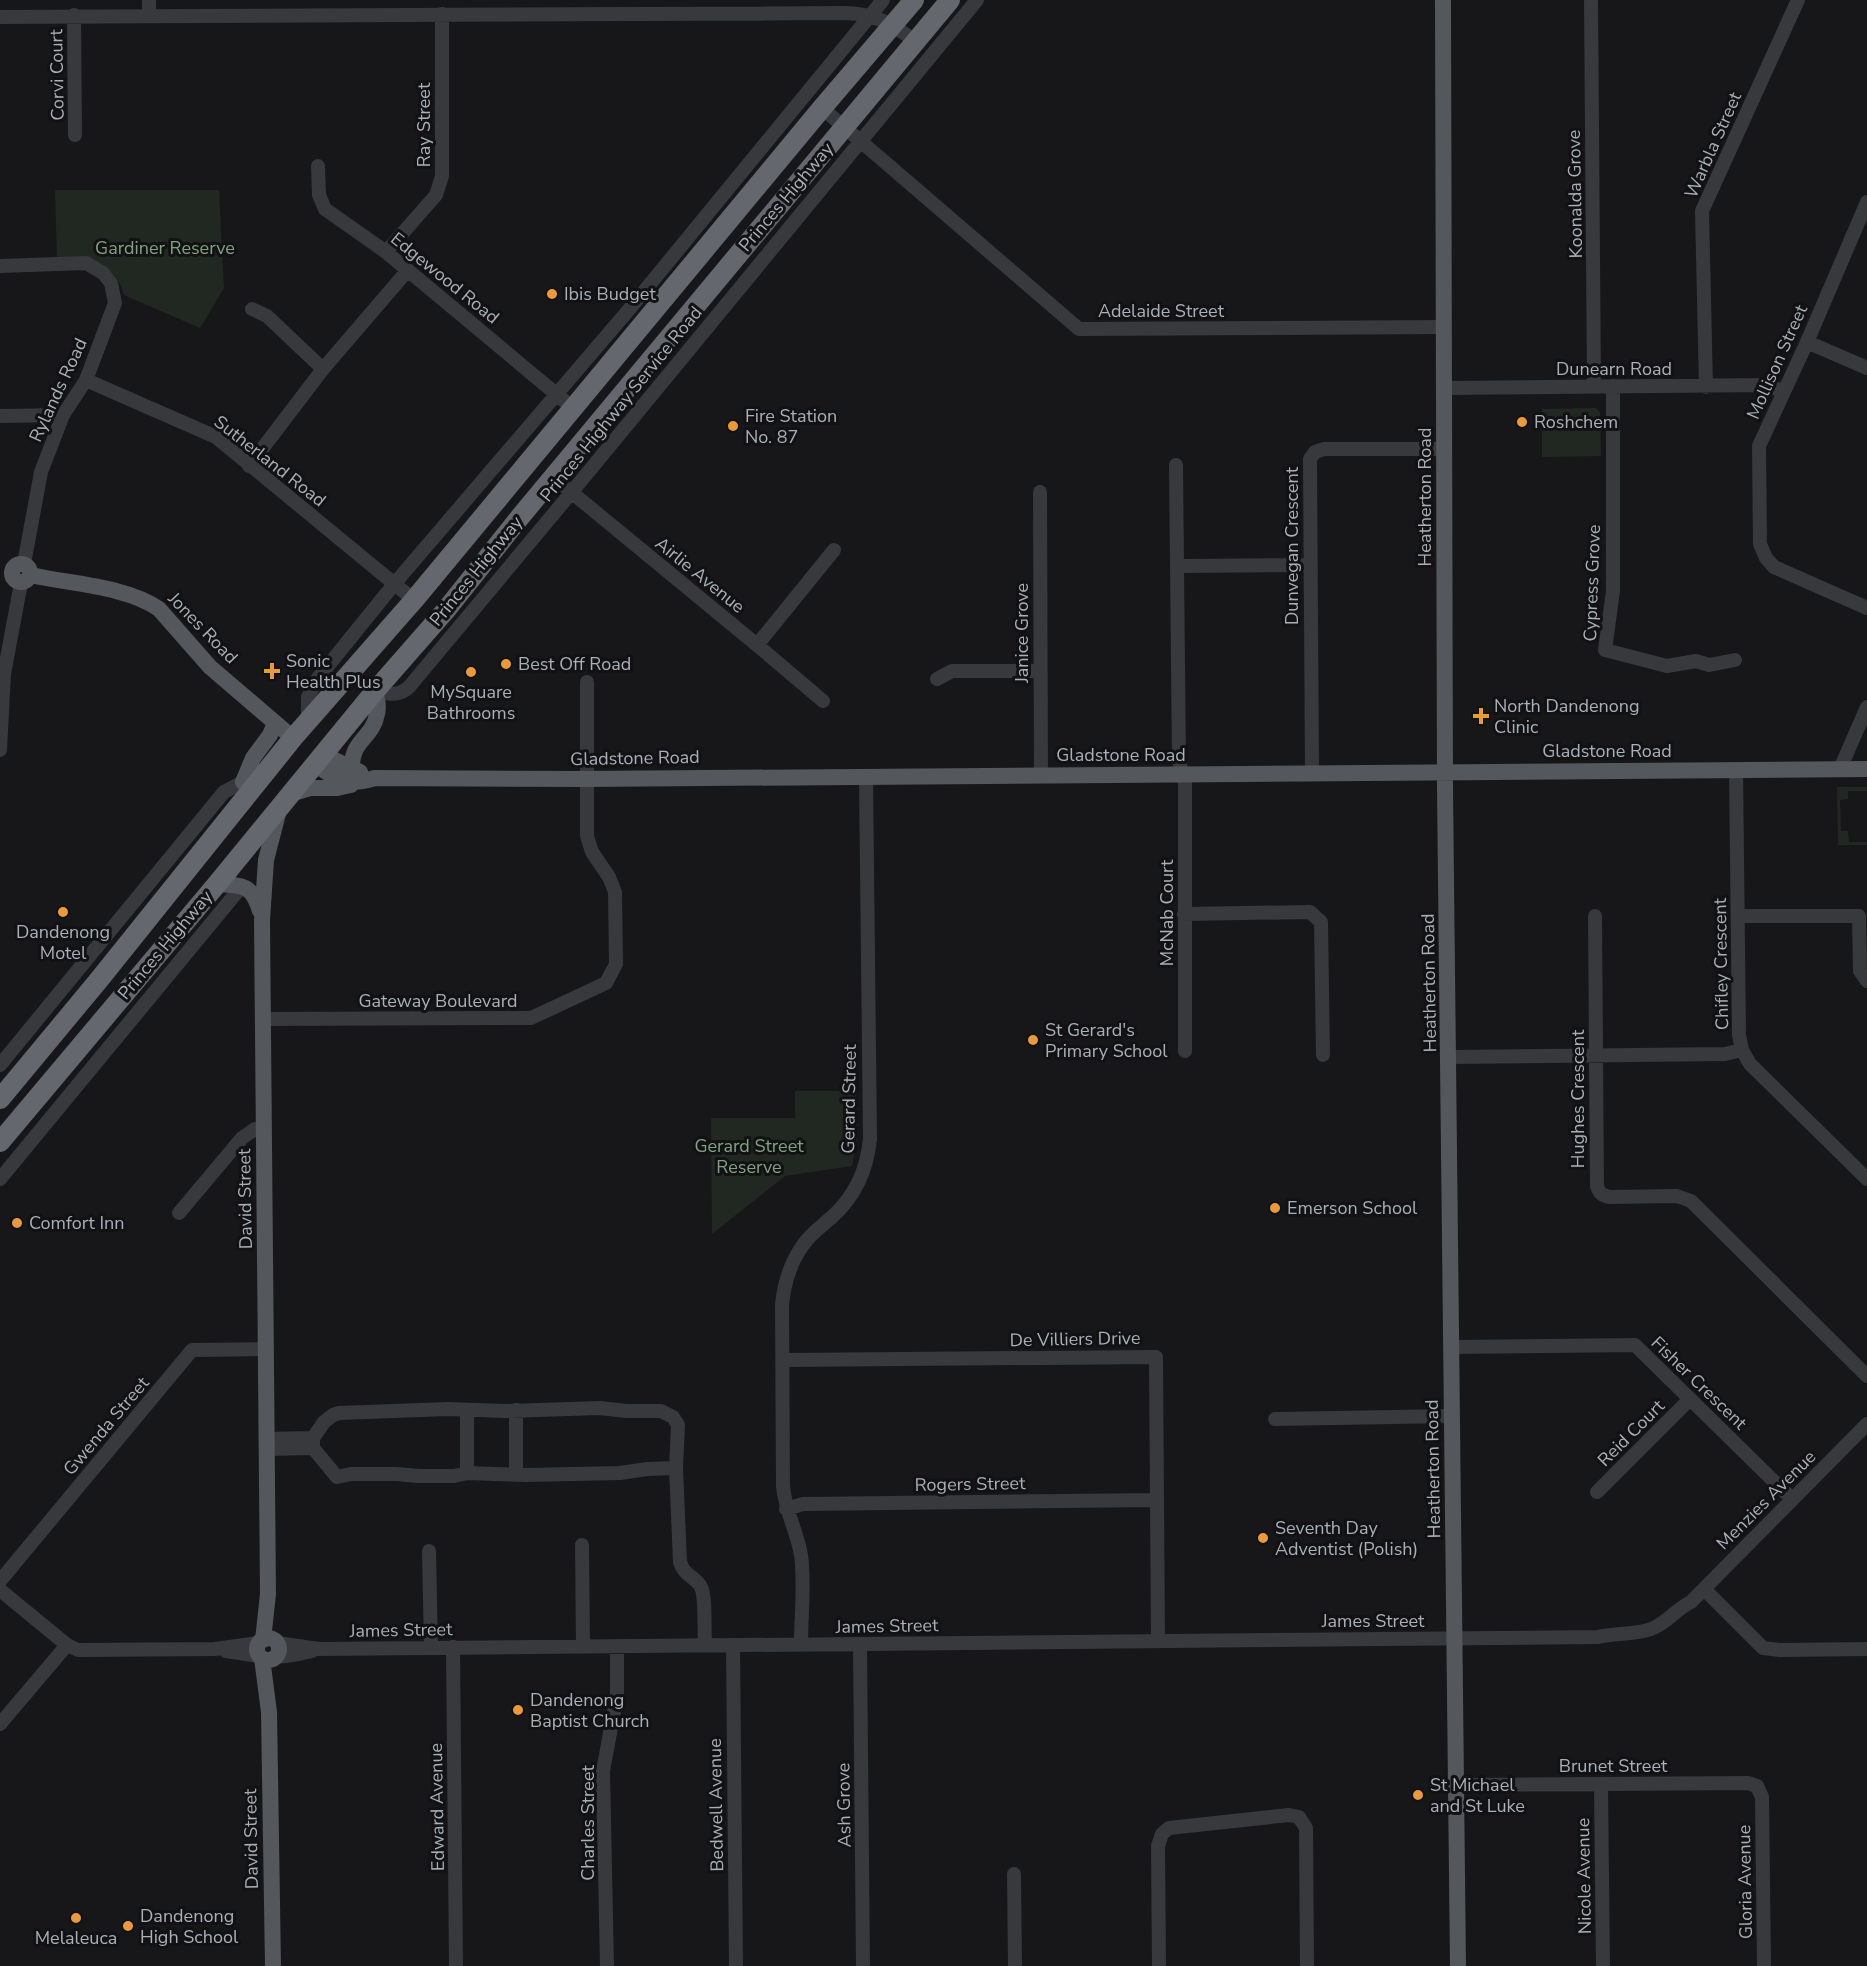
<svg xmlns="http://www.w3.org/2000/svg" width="1867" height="1966" viewBox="0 0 1867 1966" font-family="'Nunito Sans',sans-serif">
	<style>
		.green { fill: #212821 }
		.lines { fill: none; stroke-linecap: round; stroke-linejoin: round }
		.minor { stroke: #38393d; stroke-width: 14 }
		.major { stroke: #54575c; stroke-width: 16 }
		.highway { stroke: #64686e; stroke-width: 20 }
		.poi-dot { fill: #ea9a3d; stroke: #121214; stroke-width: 2 }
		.labels { text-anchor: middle; stroke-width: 6; stroke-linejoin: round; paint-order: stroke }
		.street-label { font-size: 18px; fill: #a9b0b8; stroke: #121214 }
		.park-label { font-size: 18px; fill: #83a281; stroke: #121214 }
		.poi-label { font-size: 18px; fill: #a9b0b8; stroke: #121214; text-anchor: start }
	</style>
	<rect width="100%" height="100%" fill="#171719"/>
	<path class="green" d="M55,190h164l5,98 -24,40 -76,-33c-9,-35 -36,-34 -67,-35z
		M1596,408l4,5 1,43 -59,1v-48z
		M1837,787h30v4h-19v8l-8,1 1,31h7l1,11h18v3h-29z
		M795,1091h61l1,49 -5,26 -67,10 -73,58 -1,-116h84z"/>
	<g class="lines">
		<path class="minor" d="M1591,0l3,387
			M74,15l1,120
			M149,16v-16
			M0,17l846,-4c30,1 47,11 70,29
			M822,108l257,221 365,-2
			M318,166l1,29 6,14 61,43 187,156
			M1867,202l-60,140 -48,104 1,98 6,14 8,9 93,41
			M386,252l50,-57 6,-19v-162
			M0,266l86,-3 17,10 8,10 4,20 -29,77 -23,35 -22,57 -17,92
			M252,309l15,7 56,53
			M1807,342l60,26
			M86,380l130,57 198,163
			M1613,386v205l-8,59 62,16 29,-5 13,4 26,-5
			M1706,387l-4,-176 96,-211
			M1444,388l321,-3 18,6
			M0,416l63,-1
			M1176,465l1,101
			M249,466l74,-97 85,-99
			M553,477l204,168 66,56
			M1040,492l1,283
			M757,645l77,-95
			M937,679l15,-8h88
			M375,691c14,3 23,6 34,-4l162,-194 406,-493
			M308,722v-25l10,-19 77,-95 237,-277 251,-306
			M0,750l4,-76 17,-91
			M1840,769l27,-62
			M1736,770l3,265 3,15 8,14 117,115
			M1312,773l-2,-314 5,-7 9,-3h121
			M1184,914l126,-2 11,10 2,133
			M1595,916l2,270c2,7 5,9 12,11l68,-1 14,5 176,175
			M1738,916h121l1,55 7,10
			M263,1019l268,-1 75,-35 10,-19 -1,-72 -6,-15 -17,-25 -5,-16v-154
			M1185,1051v-267l-6,-23 -2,-195 132,-1
			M1450,1057l275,-3 17,-4
			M0,1065l224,-273 19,-10
			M0,1179l242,-293
			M179,1213l63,-75 13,-9h9
			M1451,1347l184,-2 157,154
			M783,1360l373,-3 2,284
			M467,1410v63
			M516,1410v64
			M1275,1419l177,-3
			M266,1439l47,-1
			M267,1449l46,-1
			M676,1468l-29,1 -27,4 -94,2 -59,-2 -13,3h-35l-23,-2h-45l-14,3 -24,-29v-10l11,-16 9,-7 6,-2 109,-4 57,2 95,-3 26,3h35l12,6 5,8 -2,43 4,94c4,14 15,14 21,25 5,9 3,46 4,58
			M1597,1492l93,-93
			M786,1509l17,-5 353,-4
			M582,1545l1,101
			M429,1551l2,97
			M0,1581l192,-231 74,-1
			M1704,1589l59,59 17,2 87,-1
			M0,1590l67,55 11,5 137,-1 44,-6
			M277,1643l42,6 112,-1 1167,-11c17,-4 36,-2 53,-8 16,-6 25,-20 40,-27l176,-178
			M860,1644l3,322
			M733,1645l3,321
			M801,1645c0,-30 4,-61 0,-90 -4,-24 -16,-44 -18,-69l-1,-181c2,-21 8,-42 21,-60 8,-12 19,-19 30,-29 22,-20 34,-47 37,-77l-4,-362
			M453,1647l3,319
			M226,1651l33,5
			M276,1657l18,-2 18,-4
			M0,1724l67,-79
			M1456,1785l292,-2 9,3 5,11 2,169
			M1601,1785l2,181
			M1014,1874l1,92
			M607,1966l-4,-195 14,-76v-49
			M1159,1966l-1,-120 4,-12 7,-6 120,-13 10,2 7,11 1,138"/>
		<path class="major" d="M1443,0l2,789 13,1177
			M12 573a9 9 0 1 1 18 0a9 9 0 1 1-18 0Z
			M31,575c38,9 96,11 128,34l51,58 83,71
			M322,754l38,18
			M315,763c20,18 34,23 60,15l211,1 1281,-10
			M352,768c-1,-28 21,-30 25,-54 2,-8 0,-15 -2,-23
			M252,788l-9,-6 10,-24 17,-23 5,-12
			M290,794l20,-6h27l14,-3
			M217,884c25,1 35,0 43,27
			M257 1649a11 11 0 1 1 22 0a11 11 0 1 1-22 0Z
			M263,1640l5,-46 -6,-674 4,-60 13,-50
			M262,1658l7,54 4,254"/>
		<path class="highway" d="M0,1099l98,-118 195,-243 121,-138 408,-492 92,-108
			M0,1142l217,-258 158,-193 71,-81 74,-93 430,-517"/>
	</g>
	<g class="poi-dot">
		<circle cx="552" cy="294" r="6"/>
		<circle cx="1522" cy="422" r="6"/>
		<circle cx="733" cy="426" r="6"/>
		<circle cx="506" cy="664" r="6"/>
		<path d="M269 662h6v6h6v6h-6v6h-6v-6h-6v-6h6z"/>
		<circle cx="471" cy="672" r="6"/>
		<path d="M1478 707h6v6h6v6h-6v6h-6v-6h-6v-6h6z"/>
		<circle cx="63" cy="912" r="6"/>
		<circle cx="1033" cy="1040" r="6"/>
		<circle cx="1275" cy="1208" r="6"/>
		<circle cx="17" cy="1223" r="6"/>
		<circle cx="1263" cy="1538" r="6"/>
		<circle cx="518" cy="1710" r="6"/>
		<circle cx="1418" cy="1795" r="6"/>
		<circle cx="76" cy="1918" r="6"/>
		<circle cx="128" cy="1926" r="6"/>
	</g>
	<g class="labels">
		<g class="street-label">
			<text transform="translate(57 75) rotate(-91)" y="6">Corvi Court</text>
			<text transform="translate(424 125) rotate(-90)" y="6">Ray Street</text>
			<text transform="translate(1713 145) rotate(-66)" y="6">Warbla Street</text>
			<text transform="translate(1575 194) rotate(-91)" y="6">Koonalda Grove</text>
			<text transform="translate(786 197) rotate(-50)" y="6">Princes Highway</text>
			<text transform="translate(445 278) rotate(39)" y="6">Edgewood Road</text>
			<text x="1161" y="317">Adelaide Street</text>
			<text transform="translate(1777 362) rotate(-66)" y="6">Mollison Street</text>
			<text x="1614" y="375">Dunearn Road</text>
			<text transform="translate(58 390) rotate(-65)" y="6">Rylands Road</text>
			<text transform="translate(621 404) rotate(-51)" y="6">Princes Highway Service Road</text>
			<text transform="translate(270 461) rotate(38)" y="6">Sutherland Road</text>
			<text transform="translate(1425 497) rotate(-90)" y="6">Heatherton Road</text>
			<text transform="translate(1292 546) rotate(-90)" y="6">Dunvegan Crescent</text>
			<text transform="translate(476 571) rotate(-51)" y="6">Princes Highway</text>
			<text transform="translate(700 575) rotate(39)" y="6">Airlie Avenue</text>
			<text transform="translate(1592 583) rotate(-88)" y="6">Cypress Grove</text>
			<text transform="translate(203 628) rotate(46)" y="6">Jones Road</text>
			<text transform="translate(1022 633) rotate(-90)" y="6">Janice Grove</text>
			<text x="1607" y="757">Gladstone Road</text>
			<text x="1121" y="761">Gladstone Road</text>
			<text transform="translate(635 758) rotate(-1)" y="6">Gladstone Road</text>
			<text transform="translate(1167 913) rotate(-90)" y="6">McNab Court</text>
			<text transform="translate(165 945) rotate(-50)" y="6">Princes Highway</text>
			<text transform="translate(1721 964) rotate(-91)" y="6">Chifley Crescent</text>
			<text transform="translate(1429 983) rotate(-91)" y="6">Heatherton Road</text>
			<text x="438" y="1007">Gateway Boulevard</text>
			<text transform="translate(849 1099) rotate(-89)" y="6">Gerard Street</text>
			<text transform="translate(1578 1099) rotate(-90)" y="6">Hughes Crescent</text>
			<text transform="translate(245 1199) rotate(-91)" y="6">David Street</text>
			<text transform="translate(1075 1339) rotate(-1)" y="6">De Villiers Drive</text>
			<text transform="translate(1699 1383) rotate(44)" y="6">Fisher Crescent</text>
			<text transform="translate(106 1426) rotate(-50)" y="6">Gwenda Street</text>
			<text transform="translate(1631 1433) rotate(-45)" y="6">Reid Court</text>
			<text transform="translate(1433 1469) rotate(-91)" y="6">Heatherton Road</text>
			<text transform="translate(970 1484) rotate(-1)" y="6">Rogers Street</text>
			<text transform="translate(1766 1500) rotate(-45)" y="6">Menzies Avenue</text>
			<text x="1373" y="1627">James Street</text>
			<text transform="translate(887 1626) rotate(-1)" y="6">James Street</text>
			<text transform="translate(401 1630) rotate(-1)" y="6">James Street</text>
			<text x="1613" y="1772">Brunet Street</text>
			<text transform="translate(716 1805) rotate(-91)" y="6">Bedwell Avenue</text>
			<text transform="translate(844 1805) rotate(-91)" y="6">Ash Grove</text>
			<text transform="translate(437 1807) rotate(-91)" y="6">Edward Avenue</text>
			<text transform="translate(588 1823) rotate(-90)" y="6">Charles Street</text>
			<text transform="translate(251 1839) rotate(-91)" y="6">David Street</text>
			<text transform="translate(1584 1876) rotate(-91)" y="6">Nicole Avenue</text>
			<text transform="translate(1745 1882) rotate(-91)" y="6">Gloria Avenue</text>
		</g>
		<g class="park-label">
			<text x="165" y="254">Gardiner Reserve</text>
			<text x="749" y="1152">Gerard Street<tspan x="749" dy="21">Reserve</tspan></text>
		</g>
		<g class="poi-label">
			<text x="564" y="300">Ibis Budget</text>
			<text x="745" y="422">Fire Station<tspan x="745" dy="21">No. 87</tspan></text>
			<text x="1534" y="428">Roshchem</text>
			<text x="286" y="667">Sonic<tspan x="286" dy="21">Health Plus</tspan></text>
			<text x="518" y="670">Best Off Road</text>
			<text x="471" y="698" text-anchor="middle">MySquare<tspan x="471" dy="21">Bathrooms</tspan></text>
			<text x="1494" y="712">North Dandenong<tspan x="1494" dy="21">Clinic</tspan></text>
			<text x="63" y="938" text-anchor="middle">Dandenong<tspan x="63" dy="21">Motel</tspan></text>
			<text x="1045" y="1036">St Gerard's<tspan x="1045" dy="21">Primary School</tspan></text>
			<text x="1287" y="1214">Emerson School</text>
			<text x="29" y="1229">Comfort Inn</text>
			<text x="1275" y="1534">Seventh Day<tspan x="1275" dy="21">Adventist (Polish)</tspan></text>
			<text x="530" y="1706">Dandenong<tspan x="530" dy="21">Baptist Church</tspan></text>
			<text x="1430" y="1791">St Michael<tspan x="1430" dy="21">and St Luke</tspan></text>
			<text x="140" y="1922">Dandenong<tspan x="140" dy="21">High School</tspan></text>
			<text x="76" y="1944" text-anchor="middle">Melaleuca</text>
		</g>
	</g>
</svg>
